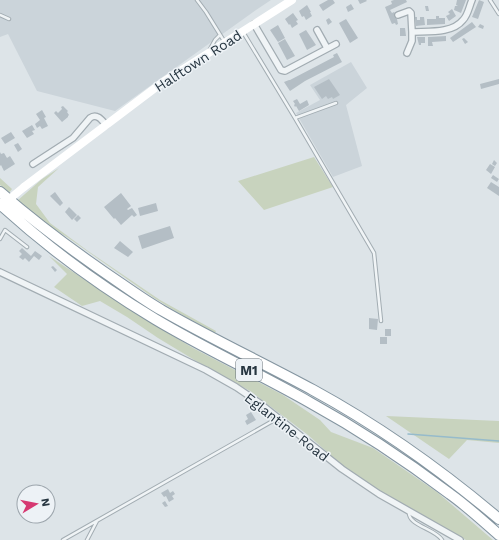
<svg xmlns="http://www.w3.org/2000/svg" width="499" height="540" viewBox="0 0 499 540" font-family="'Work Sans',sans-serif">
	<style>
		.built { fill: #cbd4da }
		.green { fill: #c8d3be }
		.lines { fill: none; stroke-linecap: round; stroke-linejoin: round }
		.stream { stroke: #96bbcb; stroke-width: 1.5 }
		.building { fill: #b4bec5 }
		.lane-casing { stroke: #a2acb2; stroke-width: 4.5 }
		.street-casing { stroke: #a2acb2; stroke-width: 8 }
		.highway-casing { stroke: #8495a0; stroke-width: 12 }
		.lane { stroke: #f0f4f6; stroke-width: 2.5 }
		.street { stroke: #f0f4f6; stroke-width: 5.5 }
		.secondary { stroke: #fff; stroke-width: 8 }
		.highway { stroke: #fff; stroke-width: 10 }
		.secondary-bridge { stroke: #fff; stroke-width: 8 }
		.labels { text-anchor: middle; stroke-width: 3; stroke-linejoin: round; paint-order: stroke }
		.shield { fill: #edf2f6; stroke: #626e77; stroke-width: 1 }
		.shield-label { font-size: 13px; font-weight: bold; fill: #263540 }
		.street-label { font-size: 14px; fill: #263540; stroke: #edf2f6 }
	</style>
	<rect width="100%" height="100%" fill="#dde4e8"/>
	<path class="built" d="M0,0h271l-15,10 -141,101 -78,-20 -29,-57 -8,3z
		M351,62l16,26 -21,17 16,61 -29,11 -37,-64 24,-13 -10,-15z"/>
	<path class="green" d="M314,157l19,30 -69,23 -26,-29z
		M59,168l-21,19 -2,17 14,19 38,28 72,49 56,31 -1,2 -38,-21 -23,-14 -87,-61 -24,-14 -26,-22 25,-22z
		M0,178l12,11 -3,4 -9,-8z
		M49,256l86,57 58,35 90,47 37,25 11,12 42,16 64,44 56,48h-27l-53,-28 -68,-44 -37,-33 -58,-44 -54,-30 -38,-23 -31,-21 -27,-16 -18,5 -28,-19 13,-13z
		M386,416l113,5v22l-32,-3 -18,19z"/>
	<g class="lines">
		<path class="stream" d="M408,434l91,7"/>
	</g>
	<path class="building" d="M328,0h5l2,3 -12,8 -4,-6z
		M358,0h8l1,1 -7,3z
		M394,0h12l1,2 -17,8 2,3 2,-1 3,7 1,5 -2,1 -1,-2 -3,1 -1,-2 -6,-15 7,-3 -1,-3z
		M457,0h9l-5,13 -7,-3 1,-4h3l-2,-1z
		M479,0l5,2 -6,17 -6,-2z
		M351,4l3,5 -6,3 -2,-5z
		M307,5l4,7h-1l2,4 -6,4 -2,-4 -2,1 -3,-6z
		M425,6h3l1,5h-3z
		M452,9l4,7 -7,5 -3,-5 4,-2 -2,-2z
		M293,13l5,7 -2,1 2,3 -6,4 -2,-4 -1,1 -4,-6z
		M436,16h3v2h6v6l-18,1v-6h9z
		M415,17h2v3h3v-3h4l1,8 -9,1z
		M329,18l3,4 -4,3 -2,-5z
		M346,19l12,19 -8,5 -11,-20z
		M472,22l4,5 -23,15 -3,-4z
		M480,24l4,2 -1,3 -5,-2z
		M278,25l7,13 -7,4 -8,-12z
		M400,28h5l1,8h-6z
		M306,30l10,15 -9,5 -8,-16z
		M446,36v5l-14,1 1,4h-5v-9z
		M417,37h8v6h-4v2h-2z
		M464,38l4,4 -3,2 -3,-5z
		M285,39l10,17 -8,4 -9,-17z
		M337,53l5,9 -37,19 -15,10 -6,-9 5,-2h1l44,-23 -1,-2z
		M329,79l11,16 -7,4 -1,-2 -4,2 -2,-3 -4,3 -8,-12z
		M499,79v5l-18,5 -1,-5z
		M297,99l3,5 7,-4 2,5 -10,6 -3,-5 -1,1 -1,-2 1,-1 -2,-3z
		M63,106l5,5 -1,1 2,3 -1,1v1l-6,5 -8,-9 2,-2 2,2 4,-4 -1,-2z
		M42,110l4,7 -2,1 4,8 -6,3 -2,-3 -3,2 -2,-4 5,-4 -4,-6z
		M32,125l3,5 -3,1 2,3 -7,4 -5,-7z
		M11,132l4,6 -10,6 -4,-6z
		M18,143l4,6 -4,3 -4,-7z
		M0,152l1,2 3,-1 3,5 3,-2 5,8 -11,7 -3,-6 -1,1z
		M494,160l3,3 -2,3 -3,-2z
		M490,164l5,3 -4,7 -5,-4z
		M493,175l6,4 -2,3 -6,-4z
		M491,182l8,5v9l-12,-8z
		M55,192l8,11 -3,3 -10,-10z
		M121,193l10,13 -4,3 1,1 4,-2 5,7 -3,2 -2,-2 -11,10 -6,-7 -1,1 -10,-12z
		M156,203l2,8 -18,5 -2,-8z
		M69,207l8,8 -5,5 -7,-8z
		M78,215l3,3 -4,4 -3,-3z
		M170,226l4,12 -32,11 -4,-13z
		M120,241l13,11 -5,5 -14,-9z
		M22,248l9,8 4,-5 7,5 -3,4 -5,-4 -5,6 -4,-4 -2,2 -4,-3 3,-3 -3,-3z
		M53,266l4,4 -2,2 -4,-5z
		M369,318l9,1 -1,11 -8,-1z
		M385,329h6v7h-6z
		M380,337h7v7h-7z
		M251,412l5,8 -9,5 -2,-4 3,-2 -2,-4z
		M168,489l2,4 3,-2 2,3 -3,2 2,3 -5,3 -3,-6 -2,1 -3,-4z
		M165,501l3,5 -3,1 -3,-4z"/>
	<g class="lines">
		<g class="lane-casing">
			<path id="lane" d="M197,0l9,12 18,29
				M490,0l9,14
				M0,15l9,4
				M243,32l52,86 79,135 7,68
				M210,49l5,-9 5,-5
				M295,118l41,-15
				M0,239l5,-9 22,17
				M409,511c-2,15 26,17 33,29
				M63,540l215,-122
				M87,540l10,-19"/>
		</g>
		<g class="street-casing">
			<path id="street" d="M398,15l11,-4 2,2 1,19
				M254,24l27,46 4,1 51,-27
				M317,30l10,18
				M407,53l5,-12v-9c15,-1 40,2 51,-12 5,-5 6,-13 9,-20
				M33,164l40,-26 17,-20c7,-5 12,2 16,7
				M0,272l206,98 30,17 22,15 84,67 37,25 81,46"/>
		</g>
		<g class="highway-casing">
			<path id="highway" d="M0,192c39,34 80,64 123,93 13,9 26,18 40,26 49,28 100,52 150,79 66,36 128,80 186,129
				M0,204c47,43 100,82 155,115 50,30 103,54 154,83 49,27 96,58 141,92 17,12 33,27 49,41"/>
		</g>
		<use href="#lane" class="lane"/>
		<use href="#street" class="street"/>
		<path class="secondary" d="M24,187l139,-105 129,-82"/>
		<use href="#highway" class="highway"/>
		<path class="secondary-bridge" d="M0,207l24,-20"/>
	</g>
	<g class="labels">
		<rect class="shield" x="236" y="359" width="26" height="22" rx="3"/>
		<g class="shield-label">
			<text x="249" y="375">M1</text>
		</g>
		<g class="street-label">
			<text transform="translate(198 61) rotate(-33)" y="5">Halftown Road</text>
			<text transform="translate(287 427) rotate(38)" y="5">Eglantine Road</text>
		</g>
	</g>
	<g transform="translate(36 504) rotate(80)"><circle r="19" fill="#edf2f6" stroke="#9da6ad"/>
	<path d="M0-3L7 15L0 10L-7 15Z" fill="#d63972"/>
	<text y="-6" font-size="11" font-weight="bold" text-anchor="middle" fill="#263540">N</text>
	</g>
</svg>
